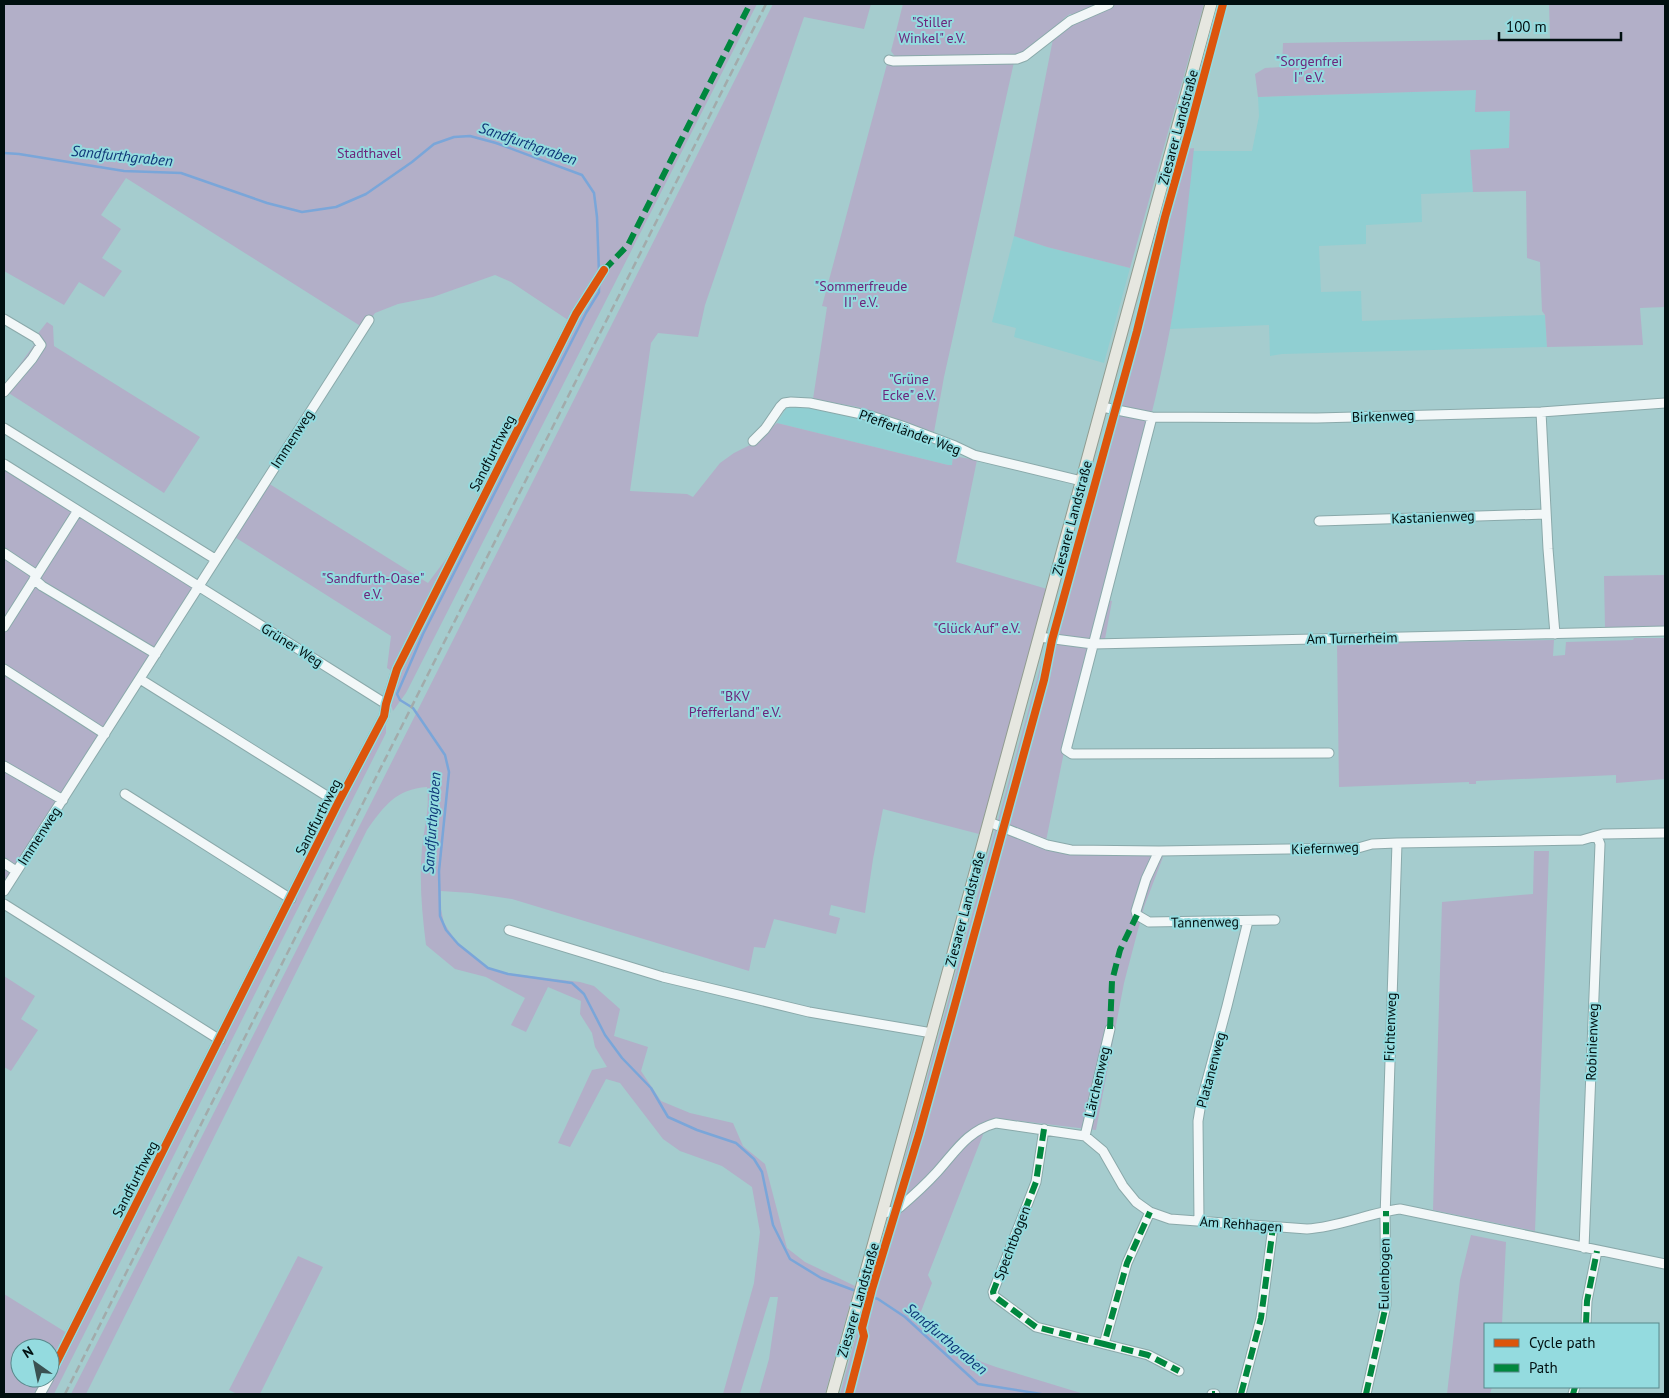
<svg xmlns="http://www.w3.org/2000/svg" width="1669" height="1398" viewBox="0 0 1669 1398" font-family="'PT Sans',sans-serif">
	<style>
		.built { fill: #90cfd2 }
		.green { fill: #b2afc8 }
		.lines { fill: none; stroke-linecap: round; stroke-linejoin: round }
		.stream { stroke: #7aa6d9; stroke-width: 2.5 }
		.minor-casing { stroke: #8aa9aa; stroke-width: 11 }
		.major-casing { stroke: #919c90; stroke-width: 13 }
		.minor { stroke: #f2f7f8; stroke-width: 9 }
		.major { stroke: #e6e7e0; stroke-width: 11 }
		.rail { stroke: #a2abab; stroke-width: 2.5; stroke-dasharray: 8 4; stroke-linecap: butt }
		.quiet { stroke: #00873e; stroke-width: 6; stroke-dasharray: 12 6; stroke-linecap: butt }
		.cycleway-casing { stroke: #94dbdf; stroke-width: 11 }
		.cycleway { stroke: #dc550c; stroke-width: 8 }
		.labels { text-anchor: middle; stroke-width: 4; stroke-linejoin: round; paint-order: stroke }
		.park-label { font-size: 14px; fill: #6d267c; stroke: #94dbdf }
		.street-label { font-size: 14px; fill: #000f10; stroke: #94dbdf }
		.water-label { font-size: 15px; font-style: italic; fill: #0e3677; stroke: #94dbdf }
	</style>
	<rect width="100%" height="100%" fill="#a5ccce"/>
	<path class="built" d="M1476,90l34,21 -1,37 -39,2 3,42 -52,2 1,28 -56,3v19l-47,2 2,46 40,-1 1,30 183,-6 2,32 -265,7 -12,2 -1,-31 -99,4 17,-119 6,-59h59l7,-35 -1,-19z
		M1014,236l33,11 83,21 -26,95 -90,-26 2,-9 -24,-6z
		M793,404l40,6 55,14 61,24 4,8 -1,10 -175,-43 10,-16z"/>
	<path class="green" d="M4,4h753l-351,689 -13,18 -3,-9 8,-29 176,-349 -63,-42 -16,-7 -62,22 -35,7 -23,9 -10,14h-3l-236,-149 -25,37 20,14 -19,29 20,13 -18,26 -25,-15 -15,23 -60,-34z
		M773,4h98l-7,25 -60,-12 -99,288 -7,32 -40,-4 -7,10 -21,148 57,3 6,3 27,-34 14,-10 22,-11 21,-19 171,42h4l1,-9 24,4 -21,102 91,27 -68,245 -96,-25 -10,50 -8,54 -34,-8 -2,10 11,3 -4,16 -62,-15 -9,29 -11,-1 -5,24 -237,-72 -41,-6 -30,-2 -1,14 4,18 13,20 33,26 14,4 76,9 14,4 26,23 -6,27 34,11 -7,24 20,30 29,12 43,10 10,23 22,18 22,84 18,14 50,24 -30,108h-66l10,-35 9,-62h-8l-30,97h-17l31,-111 6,-51 -8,-45 -30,-21 -42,-15 -17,-12 -43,-56 -14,-4 -36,68 -12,-4 34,-73 15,-3 -12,-20 -3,-14 -12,-19 1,-13 -33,-14 -22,45 -15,-7 14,-27 -39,-21 -31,-8 -29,-24c-4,-32 -7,-64 -4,-97 2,-21 8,-40 5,-61 -31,2 -43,19 -60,43l-281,564h-15l291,-573z
		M903,4h199l-29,11 -3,-1 -7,5v2l-41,34 -126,3 -5,-7z
		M1115,4h89l-74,264 -83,-21 -33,-11 39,-197 31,-22z
		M1549,4h116v303l-25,1 3,37 -96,2 -2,-32 -3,-4 -2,-49 -13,-4 -1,-67 -53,1 -3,-42 39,-2 1,-37 -35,1 1,-22 -218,7 -3,-23 10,-6 17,-1 1,-24 267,-4z
		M1014,62l-70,315 -10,55 -76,-25 -45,-8 14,-92 -5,-1 65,-242z
		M1194,148c-6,60 -13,121 -24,181 -17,91 -44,180 -67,270l9,2 -7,38 -13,-1 -27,109 -19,94v6l117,10 -19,50 -20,76 -28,147 -92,-11 -20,13 -56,143 4,8 -12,31 26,27 36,21 14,5 88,27h-244l278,-1009 4,-9 64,-227z
		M47,322l6,4 1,20 146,91 -36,56 -160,-103v-4l30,-41 2,-9z
		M4,467l188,121 -188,297z
		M268,483l160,100 24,-32 -59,121 -6,-4 4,-32 -158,-100z
		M1665,575v52l-60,2 -1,-53z
		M1634,638h31v141l-49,4v-8l-140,6v3h-7v-2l-130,5 -2,-144 217,-3 -1,16 12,-1 1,-13 67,-2z
		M386,724v9l-332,661h-10l297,-590 37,-70z
		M1534,851h15l-14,380 -102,-21 9,-308 91,-8z
		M4,976l31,20 -14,23 17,11 -27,41 -7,-4z
		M1471,1235l35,7 -4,82h-17v63h7l-2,7h-43l13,-114z
		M298,1256l25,11 -63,127h-23l-8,-4z
		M4,1294l63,39 -17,34v-19h-30v30h25l-9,16h-32z"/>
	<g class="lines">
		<path class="stream" d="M4,153l15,1 105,17 57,2 86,30 35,9 34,-5 30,-13 46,-32 22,-18 20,-7 16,-1 26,7 86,32 12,18 3,24 2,56
			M599,284v8l-13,21 -163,321 -26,60 3,6 13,8 32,47 4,17 -10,99 1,45 6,14 12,14 30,24 20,6 64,9 12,11 21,41 17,23 29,30 17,29 29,13 39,13 18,16 8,13 11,53 17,34 31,19 35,13
			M863,1294l15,5 27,18 73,67 63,10"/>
		<g class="minor-casing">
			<path id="minor" d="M889,60l4,1 124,-2 8,-3 45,-35 39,-17
				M4,319l32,19 5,7 -9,14 -28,33
				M1102,407l50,10 165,1 224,-6 124,-9
				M1541,412l7,137 7,85
				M1152,417l-86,333 6,4 257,-1
				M4,428l211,131
				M753,441l12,-12 15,-22 4,-4 7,-1 19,1 61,13 31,10 53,20 19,9 108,26
				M4,464l382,240
				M1319,521l227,-7
				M4,553l33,22
				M34,579l8,7 114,68
				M4,627l73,-115
				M1039,637l54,7 572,-13
				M4,669l101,65
				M140,679l198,124
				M4,766l59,34
				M125,794l166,105
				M989,822l58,23 24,5 88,1 199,-3 14,-4 25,-1 185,-3 21,-6 62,-1
				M1159,851l-13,28 -10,32 1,4 12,7 126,-2
				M4,863l12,8
				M4,891l365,-571
				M4,904l216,136
				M509,930l154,47 146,35 123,21
				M1044,1129l-8,53 -43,110 1,4 42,31 68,17 23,-81 23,-51
				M1085,1136l25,-107
				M883,1213l11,-2 6,-4c13,-11 26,-23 37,-35 19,-21 30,-41 59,-49l89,13 18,15 20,35 13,16 14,10 20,7 137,10c32,-2 62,-16 93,-20l265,55
				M1199,1221l-1,-100 3,-18 26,-97 21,-85
				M1584,1248l16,-404 -3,-8
				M1586,1324l1,-23 10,-50
				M1104,1344l44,11 31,16
				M50,1375l288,-572 46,-87 2,-12 11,-35 179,-355 28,-44
				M40,1394l9,-16
				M1212,1394h3
				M1241,1394l20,-76 12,-91
				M1366,1394l20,-89 -1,-87 12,-375
				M1573,1394l2,-7"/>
		</g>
		<g class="major-casing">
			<path id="major" d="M832,1394l78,-282 301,-1108"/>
		</g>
		<use href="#minor" class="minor"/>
		<use href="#major" class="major"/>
		<path class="rail" d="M65,1394l701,-1390"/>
		<path class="quiet" d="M604,270l24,-25 122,-241
			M1110,1029l2,-48 8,-31 17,-35
			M1044,1129l-8,53 -43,110 1,4 42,31 68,17 23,-81 23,-51
			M1586,1324l1,-23 10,-50
			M1104,1344l44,11 31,16
			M1212,1394h3
			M1241,1394l20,-76 12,-91
			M1366,1394l20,-89v-94
			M1573,1394l2,-7"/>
		<g class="cycleway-casing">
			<path id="cycleway" d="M50,1375l288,-572 46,-87 2,-12 11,-35 179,-355 28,-44
				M849,1394l15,-58 -2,-8 10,-39 47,-155 35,-126 90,-328 8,-40 85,-309 28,-114 25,-89 33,-124"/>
		</g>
		<use href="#cycleway" class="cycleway"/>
	</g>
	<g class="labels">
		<g class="park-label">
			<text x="932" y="27">"Stiller<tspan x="932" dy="16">Winkel" e.V.</tspan></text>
			<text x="1309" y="66">"Sorgenfrei<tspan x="1309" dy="16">I" e.V.</tspan></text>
			<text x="369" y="158">Stadthavel</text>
			<text x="861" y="291">"Sommerfreude<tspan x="861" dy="16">II" e.V.</tspan></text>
			<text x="909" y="384">"Grüne<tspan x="909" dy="16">Ecke" e.V.</tspan></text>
			<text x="373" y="583">"Sandfurth-Oase"<tspan x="373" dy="16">e.V.</tspan></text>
			<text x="977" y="633">"Glück Auf" e.V.</text>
			<text x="735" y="701">"BKV<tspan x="735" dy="16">Pfefferland" e.V.</tspan></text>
		</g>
		<g class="street-label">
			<text transform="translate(1178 127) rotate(-75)" y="5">Ziesarer Landstraße</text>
			<text transform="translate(1383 416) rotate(-2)" y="5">Birkenweg</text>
			<text transform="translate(910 432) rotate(20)" y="5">Pfefferländer Weg</text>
			<text transform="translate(292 439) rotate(-57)" y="5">Immenweg</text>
			<text transform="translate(492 453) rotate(-63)" y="5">Sandfurthweg</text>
			<text transform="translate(1433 517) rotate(-2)" y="5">Kastanienweg</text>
			<text transform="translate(1072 518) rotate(-75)" y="5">Ziesarer Landstraße</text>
			<text transform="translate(1352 638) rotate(-1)" y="5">Am Turnerheim</text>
			<text transform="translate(292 645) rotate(32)" y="5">Grüner Weg</text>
			<text transform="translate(318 817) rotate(-63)" y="5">Sandfurthweg</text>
			<text transform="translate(39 836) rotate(-57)" y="5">Immenweg</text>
			<text transform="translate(1325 848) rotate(-2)" y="5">Kiefernweg</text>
			<text transform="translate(965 909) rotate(-75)" y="5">Ziesarer Landstraße</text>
			<text transform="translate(1205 922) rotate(-1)" y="5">Tannenweg</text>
			<text transform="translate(1390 1027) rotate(-88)" y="5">Fichtenweg</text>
			<text transform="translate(1592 1042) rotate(-88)" y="5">Robinienweg</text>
			<text transform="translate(1211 1070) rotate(-75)" y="5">Platanenweg</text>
			<text transform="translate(1097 1082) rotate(-77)" y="5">Lärchenweg</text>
			<text transform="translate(135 1179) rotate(-63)" y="5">Sandfurthweg</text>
			<text transform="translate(1241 1224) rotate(4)" y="5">Am Rehhagen</text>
			<text transform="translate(1012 1243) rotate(-69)" y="5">Spechtbogen</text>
			<text transform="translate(1384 1274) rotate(-89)" y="5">Eulenbogen</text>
			<text transform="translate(858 1300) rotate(-74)" y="5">Ziesarer Landstraße</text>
		</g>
		<g class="water-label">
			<text transform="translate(528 144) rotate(19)" y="5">Sandfurthgraben</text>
			<text transform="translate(122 156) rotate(6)" y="5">Sandfurthgraben</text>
			<text transform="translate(432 823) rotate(-86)" y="5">Sandfurthgraben</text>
			<text transform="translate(946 1339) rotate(40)" y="5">Sandfurthgraben</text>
		</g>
	</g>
	<rect width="1669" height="1398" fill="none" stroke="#000f10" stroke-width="10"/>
	<rect x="1484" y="1323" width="175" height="65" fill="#94dbdf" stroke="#59898c"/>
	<rect x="1494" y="1339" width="25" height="8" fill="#dc550c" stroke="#59898c"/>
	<text x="1529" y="1348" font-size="15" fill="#000f10">Cycle path</text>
	<rect x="1494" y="1364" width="25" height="8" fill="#00873e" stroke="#59898c"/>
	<text x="1529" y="1373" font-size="15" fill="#000f10">Path</text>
	<g transform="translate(35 1363) rotate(327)"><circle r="24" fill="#94dbdf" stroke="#59898c"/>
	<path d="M0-4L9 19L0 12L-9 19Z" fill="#3a5152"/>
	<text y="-8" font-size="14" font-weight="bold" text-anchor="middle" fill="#000f10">N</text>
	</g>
	<path d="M1499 32v8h122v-8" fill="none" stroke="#000f10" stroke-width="2.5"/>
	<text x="1506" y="32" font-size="15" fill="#000f10" stroke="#94dbdf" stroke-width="4" paint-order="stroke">100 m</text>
</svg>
